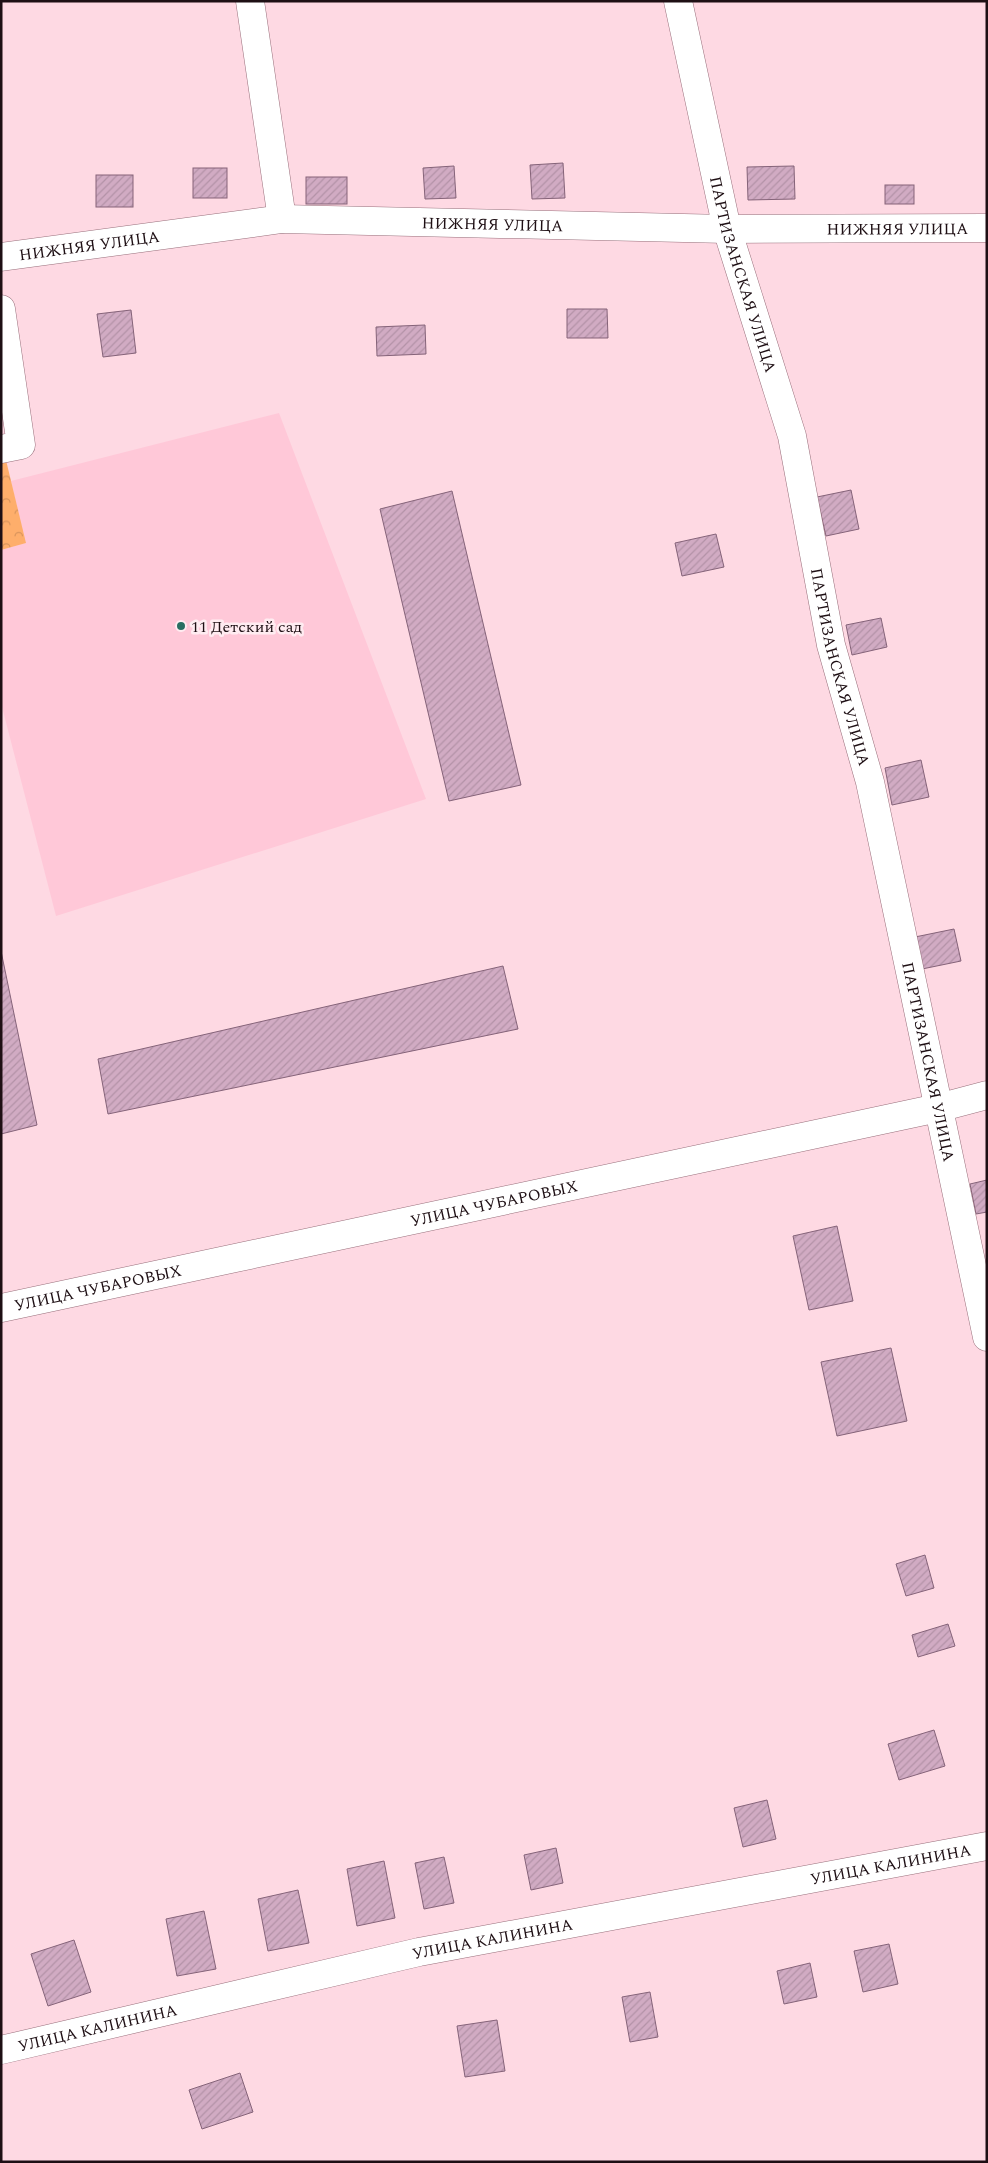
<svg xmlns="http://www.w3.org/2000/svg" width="988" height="2163" font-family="Spectral,serif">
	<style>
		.built { fill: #ffc8d8 }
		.forest { fill: url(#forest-crowns) }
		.building { fill: url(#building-hatch); stroke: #856379 }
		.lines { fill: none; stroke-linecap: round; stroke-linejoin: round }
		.minor-casing { stroke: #986f7b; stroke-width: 29 }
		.minor { stroke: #fff; stroke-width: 28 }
		.poi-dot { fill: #296e62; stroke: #ffecf1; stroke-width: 2 }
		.labels { text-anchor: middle; stroke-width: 5; stroke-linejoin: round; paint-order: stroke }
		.street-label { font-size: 16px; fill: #1e0f14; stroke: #ffecf1 }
		.poi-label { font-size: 16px; fill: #1e0f14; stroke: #ffecf1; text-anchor: start }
	</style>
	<defs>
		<pattern id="forest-crowns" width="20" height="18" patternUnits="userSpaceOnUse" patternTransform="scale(1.25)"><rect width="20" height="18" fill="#feae6b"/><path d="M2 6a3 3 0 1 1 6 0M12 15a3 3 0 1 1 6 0" fill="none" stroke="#d9945c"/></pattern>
		<pattern id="building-hatch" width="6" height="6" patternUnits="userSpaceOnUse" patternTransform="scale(1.25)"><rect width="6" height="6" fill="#d1abc3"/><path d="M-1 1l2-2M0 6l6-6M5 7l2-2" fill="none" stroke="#b392a7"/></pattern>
	</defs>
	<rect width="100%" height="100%" fill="#fed9e3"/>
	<polygon class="built" points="279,413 426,799 56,916 1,703 1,550 25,543 11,481"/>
	<polygon class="forest" points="5,456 26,543 1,550 1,457"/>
	<g class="building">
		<polygon points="563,163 565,198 532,199 530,165"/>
		<polygon points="454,166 456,198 425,199 423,168"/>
		<polygon points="794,166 795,199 748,200 747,167"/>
		<rect x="193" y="168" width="34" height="30"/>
		<rect x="96" y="175" width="37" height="32"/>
		<rect x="306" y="177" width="41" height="27"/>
		<rect x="885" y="185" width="29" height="19"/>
		<polygon points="567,309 607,309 608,338 567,338"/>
		<polygon points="131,310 136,353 103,357 97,314"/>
		<polygon points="425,325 426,354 377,356 376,327"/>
		<polygon points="851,490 859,529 826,536 817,497"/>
		<polygon points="452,491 521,785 449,801 380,509"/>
		<polygon points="716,534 724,567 682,576 675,543"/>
		<polygon points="881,618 887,647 852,655 846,625"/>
		<polygon points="921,760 929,797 892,805 885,768"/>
		<polygon points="954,929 961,961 922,969 915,937"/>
		<polygon points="1,951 37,1125 1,1134"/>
		<polygon points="503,966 518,1029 108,1114 98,1059"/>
		<polygon points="987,1180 987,1212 976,1214 970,1184"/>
		<polygon points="837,1226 853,1301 809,1310 793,1236"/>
		<polygon points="891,1348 907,1421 837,1436 821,1362"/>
		<polygon points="925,1555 934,1588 906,1596 896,1564"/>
		<polygon points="948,1624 955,1646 918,1657 912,1635"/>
		<polygon points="934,1730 945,1766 899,1780 888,1744"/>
		<polygon points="767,1800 776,1839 743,1847 734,1808"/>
		<polygon points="556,1848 563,1883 531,1890 524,1855"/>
		<polygon points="444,1857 454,1903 424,1909 415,1863"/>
		<polygon points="384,1861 395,1918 357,1926 347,1869"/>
		<polygon points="298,1890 309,1943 268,1951 258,1899"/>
		<polygon points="204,1911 216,1969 177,1976 166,1919"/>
		<polygon points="74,1940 91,1992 48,2006 31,1954"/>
		<polygon points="889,1944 898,1984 863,1992 854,1951"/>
		<polygon points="810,1963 817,1997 784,2004 777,1971"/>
		<polygon points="650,1992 658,2037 630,2042 622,1997"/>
		<polygon points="497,2020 505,2071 465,2077 457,2026"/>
		<polygon points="240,2073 253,2112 202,2129 189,2090"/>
	</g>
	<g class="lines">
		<g class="minor-casing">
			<g id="minor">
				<polyline points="250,1 282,219"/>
				<path id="s1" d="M678 1 727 229 792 436 831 645 870 782 987 1337"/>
				<path id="s2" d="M1 257 282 219 727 229 987 228"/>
				<polyline points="1,309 21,445 1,449"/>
				<path id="s3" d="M1 1308 938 1108 987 1095"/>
				<path id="s4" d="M1 2050 419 1952 987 1846"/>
			</g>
		</g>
		<use href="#minor" class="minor"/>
	</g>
	<circle class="poi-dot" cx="181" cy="626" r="5"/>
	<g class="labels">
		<g class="street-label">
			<text dy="6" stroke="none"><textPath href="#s2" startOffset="494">НИЖНЯЯ УЛИЦА</textPath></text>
			<text dy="6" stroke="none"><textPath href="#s2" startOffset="899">НИЖНЯЯ УЛИЦА</textPath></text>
			<text dy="6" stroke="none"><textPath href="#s2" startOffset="89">НИЖНЯЯ УЛИЦА</textPath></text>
			<text dy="6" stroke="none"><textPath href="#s1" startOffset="281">ПАРТИЗАНСКАЯ УЛИЦА</textPath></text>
			<text dy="6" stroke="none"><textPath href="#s1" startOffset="686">ПАРТИЗАНСКАЯ УЛИЦА</textPath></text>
			<text dy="6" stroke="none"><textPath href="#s1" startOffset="1091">ПАРТИЗАНСКАЯ УЛИЦА</textPath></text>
			<text dy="6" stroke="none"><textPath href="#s3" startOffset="504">УЛИЦА ЧУБАРОВЫХ</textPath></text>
			<text dy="6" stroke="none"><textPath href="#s3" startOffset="99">УЛИЦА ЧУБАРОВЫХ</textPath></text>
			<text dy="6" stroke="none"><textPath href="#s4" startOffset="909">УЛИЦА КАЛИНИНА</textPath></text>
			<text dy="6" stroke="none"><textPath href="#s4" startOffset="504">УЛИЦА КАЛИНИНА</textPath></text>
			<text dy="6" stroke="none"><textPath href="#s4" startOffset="99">УЛИЦА КАЛИНИНА</textPath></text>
		</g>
		<g class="poi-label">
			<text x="191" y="632">11 Детский сад</text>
		</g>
	</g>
	<rect width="988" height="2163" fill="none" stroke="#1e0f14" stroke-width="5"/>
</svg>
